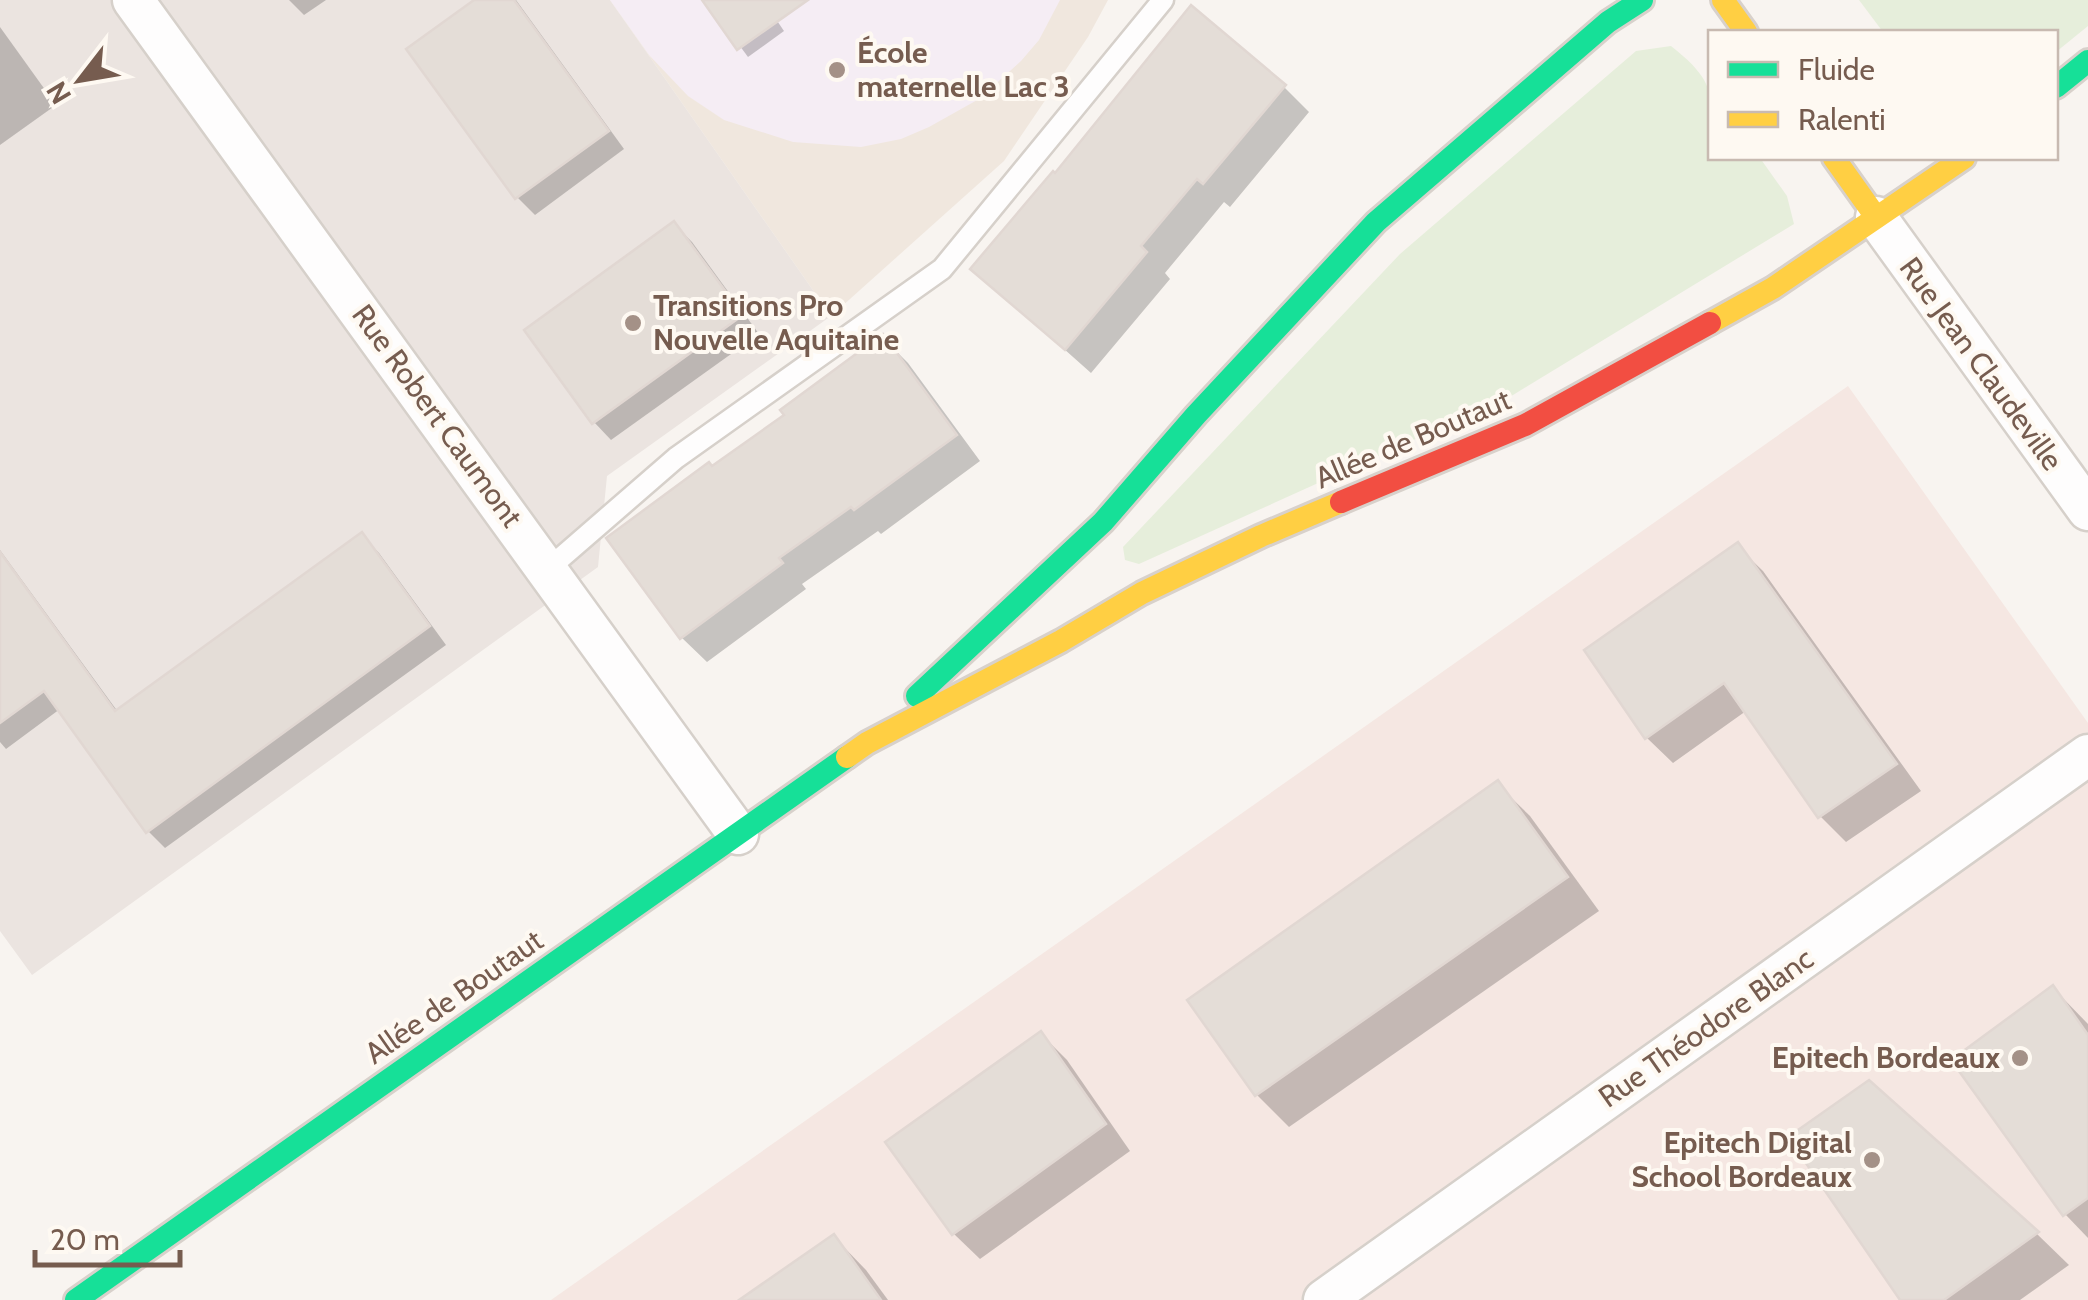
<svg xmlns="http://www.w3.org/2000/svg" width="2088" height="1300" font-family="Cabin,sans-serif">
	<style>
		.residential { fill: #f0e7de }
		.commercial { fill: #f5e7e2 }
		.industrial { fill: #ebe4e0 }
		.education { fill: #f5edf4 }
		.green { fill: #e6eedb }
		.shadow { fill: #0003 }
		.building { fill: #e4ddd7; stroke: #e1d7d2; stroke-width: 2.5 }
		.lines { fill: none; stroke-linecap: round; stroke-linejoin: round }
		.lane-casing { stroke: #d6d0ca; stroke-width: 25 }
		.street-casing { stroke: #d6d0ca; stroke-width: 45 }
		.fast-casing { stroke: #d8d1cb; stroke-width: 28 }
		.slow-casing { stroke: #d8d1cb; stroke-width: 28 }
		.jam-casing { stroke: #d8d1cb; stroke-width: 28 }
		.lane { stroke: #fefdfd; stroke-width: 20 }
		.street { stroke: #fefdfd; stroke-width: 40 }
		.fast { stroke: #16e098; stroke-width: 22 }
		.slow { stroke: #ffcf43; stroke-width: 22 }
		.jam { stroke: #f24e42; stroke-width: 22 }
		.poi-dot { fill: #a49187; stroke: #fef9f2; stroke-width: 4 }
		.labels { text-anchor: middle; stroke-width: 8; stroke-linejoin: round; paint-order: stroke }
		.poi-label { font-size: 30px; font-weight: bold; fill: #765c4f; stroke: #fef9f2; text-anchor: start }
		.street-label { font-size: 30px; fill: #765c4f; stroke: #fef9f2 }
	</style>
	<rect width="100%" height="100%" fill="#f8f4f0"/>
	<polygon class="residential" points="610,0 1108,0 1088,37 1004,161 831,316"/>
	<polygon class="commercial" points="1848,386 2088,723 2088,1300 551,1300"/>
	<polygon class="industrial" points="0,0 610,0 831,316 607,476 598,567 32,975 0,931"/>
	<polygon class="education" points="610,0 1060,0 1039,40 1021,61 979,99 929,127 901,139 861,147 793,142 724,120 688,96 649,55"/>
	<g class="green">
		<polygon points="1859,0 2088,0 2088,26 2056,52 2056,32 1883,32"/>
		<path d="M1671 46C1722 86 1710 98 1710 158H1760L1787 196 1794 224 1513 395 1139 564 1125 560 1123 547 1400 254 1636 51Z"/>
	</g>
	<g class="shadow">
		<polygon points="289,0 326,0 304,15"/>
		<polygon points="478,0 516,0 624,149 535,215 517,197"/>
		<polygon points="706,0 763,0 784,31 748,57"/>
		<polygon points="0,27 56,105 0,145"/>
		<polygon points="1284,87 1309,112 1230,207 1224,202 1165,273 1170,279 1091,373 974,269 1055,177"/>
		<polygon points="674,224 692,242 759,334 611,440 594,422"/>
		<polygon points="883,338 908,363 980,461 881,534 878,531 802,584 806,589 707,662 681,637 712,469 787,415"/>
		<polygon points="362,535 379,553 446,645 165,848 148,831 60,709 6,749 0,742 0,550 118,712"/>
		<polygon points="1737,546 1763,571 1921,791 1846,842 1820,816 1746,711 1673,763 1647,738 1588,651"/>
		<polygon points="1497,784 1530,816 1599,911 1289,1127 1257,1095"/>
		<polygon points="2053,988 2088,1024 2088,1238 2065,1214"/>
		<polygon points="1041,1034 1067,1060 1130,1151 980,1259 954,1234 888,1142"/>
		<polygon points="1869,1083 2037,1234 2069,1265 2020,1300 1903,1300"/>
		<polygon points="834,1237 866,1270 888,1300 743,1300"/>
	</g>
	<g class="building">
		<polygon points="474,0 514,0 609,131 515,199 406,49"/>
		<polygon points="702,0 808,0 737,50"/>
		<polygon points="1191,5 1286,85 1203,184 1197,179 1141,246 1147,252 1065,350 970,269 1053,171 1055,173"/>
		<polygon points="674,221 743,315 592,424 524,330"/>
		<polygon points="883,334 957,435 854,510 851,507 779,558 783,563 680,639 606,538 709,462 712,466 784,415 780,410"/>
		<polygon points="362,532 430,626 146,833 44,691 0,723 0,552 115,711"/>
		<polygon points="1738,542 1897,764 1818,818 1724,683 1645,739 1584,650"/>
		<polygon points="1498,780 1568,877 1255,1096 1187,1000"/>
		<polygon points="2053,985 2088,1035 2088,1198 2063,1216 1951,1060"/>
		<polygon points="1041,1031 1106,1124 952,1235 885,1142"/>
		<polygon points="1869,1080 2039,1232 1944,1300 1900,1300 1788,1137"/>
		<polygon points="834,1234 881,1300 739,1300"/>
	</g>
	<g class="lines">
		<g class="lane-casing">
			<polyline id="lane" points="548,569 676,458 942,269 1163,0"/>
		</g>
		<g class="street-casing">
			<g id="street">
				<polyline points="133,0 738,834"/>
				<polyline points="1876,217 2088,510"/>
				<polyline points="1324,1300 2088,755"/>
			</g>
		</g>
		<g class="fast-casing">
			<g id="fast">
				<polyline points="2056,87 2088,61"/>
				<polyline points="917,696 1103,522 1196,415 1376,222 1608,22 1642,0"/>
				<polyline points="76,1300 847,757"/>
			</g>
		</g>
		<g class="slow-casing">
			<g id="slow">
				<polyline points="1723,0 1746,32"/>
				<polyline points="1834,158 1876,217"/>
				<polyline points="1710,323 1773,288 1964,158"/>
				<polyline points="847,757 867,743 1061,641 1142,593 1261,536 1341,502"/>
			</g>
		</g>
		<g class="jam-casing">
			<polyline id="jam" points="1341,502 1525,425 1710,323"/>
		</g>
		<use href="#lane" class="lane"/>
		<use href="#street" class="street"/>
		<use href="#fast" class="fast"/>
		<use href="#slow" class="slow"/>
		<use href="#jam" class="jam"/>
	</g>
	<g class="poi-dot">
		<circle cx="837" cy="70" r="10"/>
		<circle cx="633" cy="323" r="10"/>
		<circle cx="2020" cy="1058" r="10"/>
		<circle cx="1872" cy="1160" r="10"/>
	</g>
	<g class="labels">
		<g class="poi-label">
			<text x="857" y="63">École<tspan x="857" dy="34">maternelle Lac 3</tspan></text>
			<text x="653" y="316">Transitions Pro<tspan x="653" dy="34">Nouvelle Aquitaine</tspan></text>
			<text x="2000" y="1068" text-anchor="end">Epitech Bordeaux</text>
			<text x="1852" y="1153" text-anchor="end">Epitech Digital<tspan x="1852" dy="34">School Bordeaux</tspan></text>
		</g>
		<g class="street-label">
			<text transform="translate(1981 364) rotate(54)" y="10">Rue Jean Claudeville</text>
			<text transform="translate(437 416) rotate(54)" y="10">Rue Robert Caumont</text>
			<text transform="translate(1413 439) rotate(-23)" y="10">Allée de Boutaut</text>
			<text transform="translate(454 997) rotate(-35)" y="10">Allée de Boutaut</text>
			<text transform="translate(1706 1028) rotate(-35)" y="10">Rue Théodore Blanc</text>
		</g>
	</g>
	<rect x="1708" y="30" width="350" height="130" fill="#fef9f2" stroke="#c8bab1" stroke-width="2.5"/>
	<rect x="1728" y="62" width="50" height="15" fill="#16e098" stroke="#c8bab1" stroke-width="2.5"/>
	<text x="1798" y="80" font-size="30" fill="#765c4f">Fluide</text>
	<rect x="1728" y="112" width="50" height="15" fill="#ffcf43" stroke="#c8bab1" stroke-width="2.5"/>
	<text x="1798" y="130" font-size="30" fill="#765c4f">Ralenti</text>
	<g transform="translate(80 80) rotate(239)" stroke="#fef9f2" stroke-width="8" paint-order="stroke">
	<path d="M0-8L18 38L0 25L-18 38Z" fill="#765c4f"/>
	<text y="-15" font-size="28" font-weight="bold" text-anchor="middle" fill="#765c4f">N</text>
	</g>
	<path d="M35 1250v15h145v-15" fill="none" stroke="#765c4f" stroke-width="5"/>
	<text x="50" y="1250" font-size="30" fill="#765c4f" stroke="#fef9f2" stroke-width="8" paint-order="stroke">20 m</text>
</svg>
